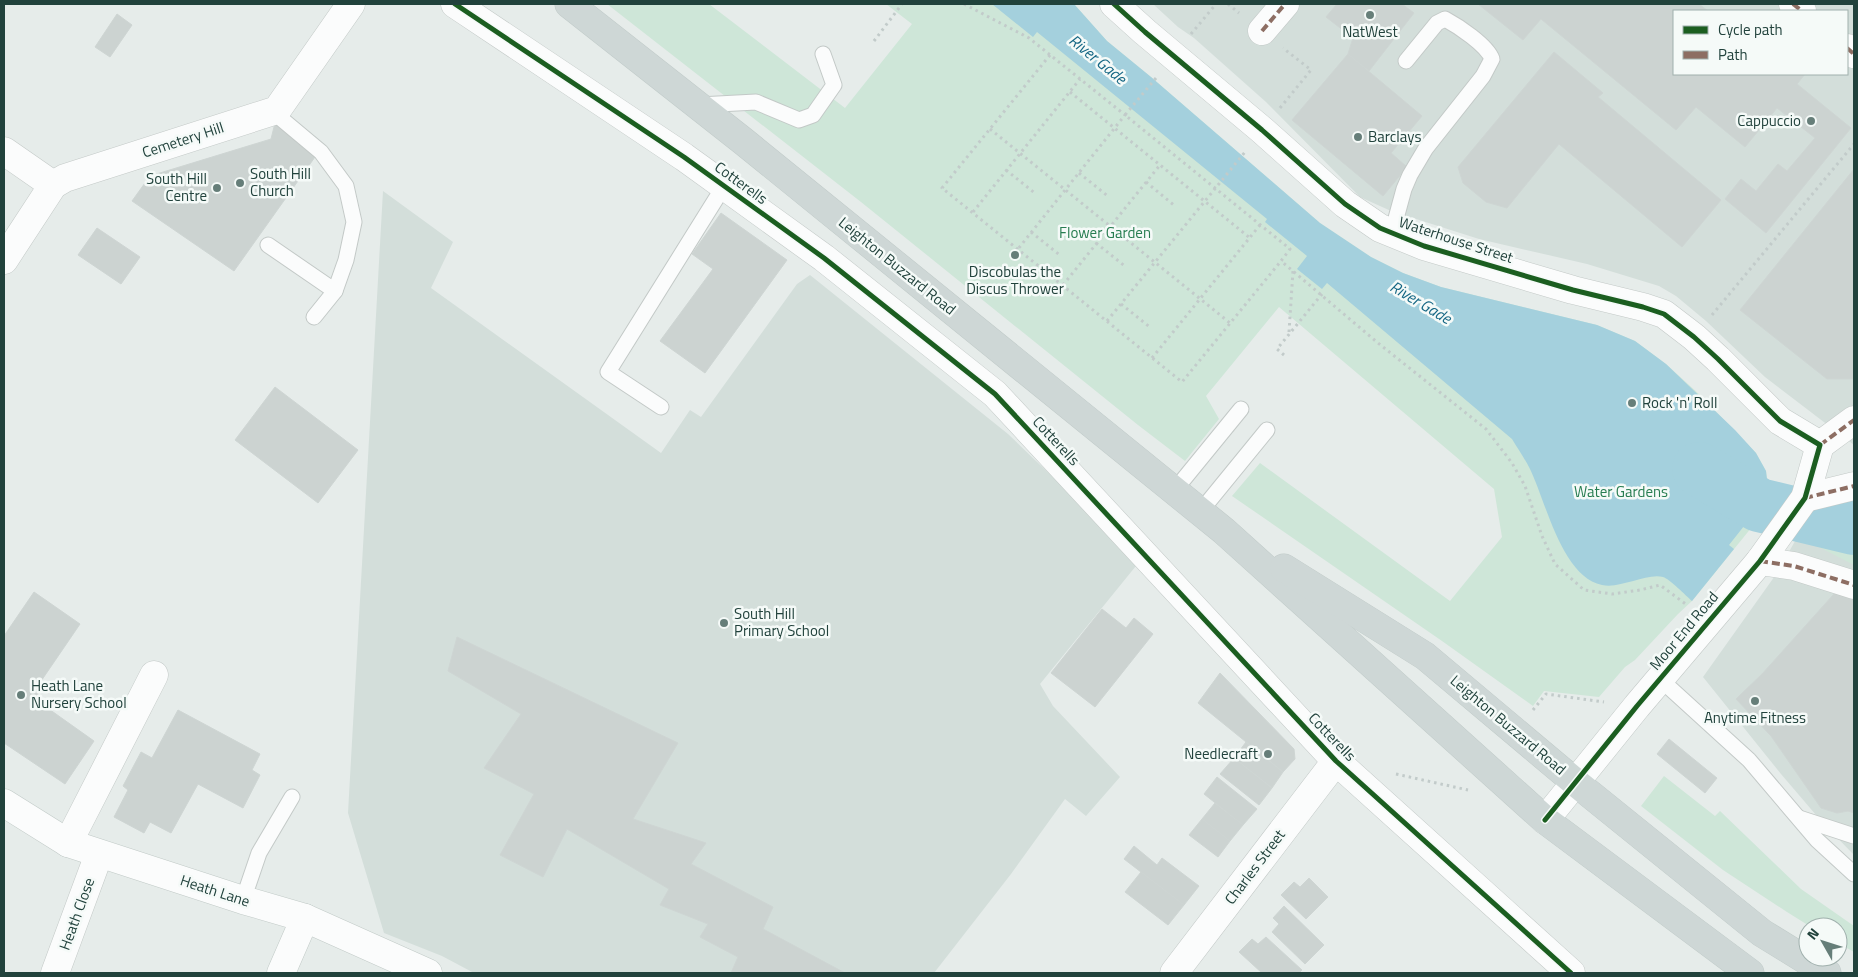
<svg xmlns="http://www.w3.org/2000/svg" width="1858" height="977" font-family="'Titillium Web',sans-serif">
	<style>
		.built { fill: #d3deda; fill-rule: evenodd }
		.green { fill: #cee6d8 }
		.water { fill: #a4d0dd }
		.lines { fill: none; stroke-linecap: round; stroke-linejoin: round }
		.river { stroke: #a4d0dd; stroke-width: 54 }
		.building { fill: #ccd3d1; stroke: #ced5d3 }
		.lane-casing { stroke: #c3c9c7; stroke-width: 17 }
		.street-casing { stroke: #c3c9c7; stroke-width: 29 }
		.secondary-casing { stroke: #c1cac7; stroke-width: 29 }
		.primary-casing { stroke: #c1cbc9; stroke-width: 29 }
		.path { stroke: #c2cbca; stroke-width: 3; stroke-dasharray: 2.5 4; stroke-linecap: butt }
		.lane { stroke: #fbfcfc; stroke-width: 15 }
		.street { stroke: #fbfcfc; stroke-width: 28 }
		.secondary { stroke: #fbfcfc; stroke-width: 28 }
		.primary { stroke: #ced7d6; stroke-width: 28 }
		.quiet { stroke: #8d6e63; stroke-width: 4; stroke-dasharray: 8 4; stroke-linecap: butt }
		.cycleway-casing { stroke: #f5faf8; stroke-width: 8 }
		.cycleway { stroke: #1b5e20; stroke-width: 5 }
		.poi-dot { fill: #667e79; stroke: #f5faf8; stroke-width: 2 }
		.labels { text-anchor: middle; stroke-width: 5; stroke-linejoin: round; paint-order: stroke }
		.poi-label { font-size: 15px; fill: #21423c; stroke: #f5faf8; text-anchor: start }
		.street-label { font-size: 15px; fill: #21423c; stroke: #f5faf8 }
		.park-label { font-size: 15px; fill: #277d51; stroke: #f5faf8 }
		.water-label { font-size: 16px; font-style: italic; fill: #156784; stroke: #f5faf8 }
	</style>
	<rect width="100%" height="100%" fill="#e6ecea"/>
	<g class="built">
		<path d="M1153 4H1854V445L1765 377 1706 321 1676 296 1659 286 1587 264 1479 239 1391 211 1360 197 1266 102 1194 38 1178 27ZM1674 11H1847V74H1674Z"/>
		<polygon points="383,191 453,242 431,288 661,453 690,410 701,417 797,284 810,275 1008,434 1140,561 1040,684 1053,706 1120,777 1086,816 1065,799 1011,874 934,973 474,973 442,956 384,933 348,813"/>
		<polygon points="1854,471 1854,855 1822,822 1781,774 1703,677 1777,573 1812,511"/>
	</g>
	<g class="green">
		<polygon points="607,4 709,4 845,108 912,24 886,4 1074,4 1107,41 1151,77 1320,223 1371,257 1403,273 1441,287 1597,325 1635,341 1666,364 1700,395 1756,453 1766,471 1768,488 1760,517 1692,601 1678,614 1635,660 1625,667 1599,697 1544,691 1533,706 1442,641 1232,496 1260,463 1450,601 1502,537 1494,489 1279,307 1206,396 1219,419 1185,461 1138,425 861,202"/>
		<path d="M1854 503V565L1819 547C1825 529 1841 516 1854 503Z"/>
		<polygon points="1664,776 1715,816 1720,811 1801,889 1854,926 1854,952 1838,943 1838,927 1811,927 1787,912 1723,870 1641,806"/>
	</g>
	<path class="water" d="M992 4H1074L1107 41 1151 77 1320 223 1371 257 1403 273 1441 287 1597 325 1635 341 1666 364 1735 430 1756 453 1766 471 1768 488 1766 499 1760 517 1753 525 1748 521 1729 545 1734 549 1692 601C1686 596 1670 579 1663 577 1646 573 1621 589 1602 585 1562 577 1546 502 1530 469 1525 459 1518 449 1512 439L1327 283 1322 289 1297 269 1307 256 1265 222 1267 219 1037 32 1033 37Z"/>
	<g class="lines">
		<polyline class="river" points="1699,469 1759,505 1854,528"/>
	</g>
	<g class="building">
		<polygon points="1337,4 1402,4 1414,13 1369,71 1348,54 1353,38 1326,17"/>
		<polygon points="1478,4 1699,4 1708,11 1674,11 1674,74 1805,74 1797,84 1851,128 1766,233 1725,199 1741,179 1756,191 1778,164 1787,171 1815,138 1777,108 1745,147 1696,107 1676,130 1541,19 1523,40"/>
		<polygon points="117,14 132,25 110,57 95,47"/>
		<polygon points="1554,52 1603,93 1598,97 1721,200 1682,247 1559,144 1507,208 1486,202 1463,183 1458,167"/>
		<polygon points="1348,54 1422,116 1391,153 1407,167 1383,196 1292,120"/>
		<polygon points="275,123 315,157 234,271 132,201 150,176 271,139"/>
		<polygon points="1854,169 1854,379 1827,379 1740,310"/>
		<polygon points="721,213 787,260 705,373 660,341 713,269 692,254"/>
		<polygon points="97,228 140,257 121,284 78,255"/>
		<polygon points="275,387 358,450 318,503 235,440"/>
		<polygon points="1842,585 1854,596 1854,813 1848,811 1837,813 1821,808 1771,736 1736,699 1762,674"/>
		<polygon points="34,592 80,624 37,687 39,702 94,741 65,784 4,743 4,636"/>
		<polygon points="1102,609 1126,628 1134,618 1153,634 1095,707 1051,673"/>
		<polygon points="457,637 678,743 633,819 706,843 691,864 773,907 763,929 845,973 731,973 738,957 700,937 708,924 660,905 669,889 567,829 543,877 500,855 534,794 484,768 521,714 448,671"/>
		<polygon points="1220,673 1294,749 1295,759 1283,772 1198,703"/>
		<polygon points="178,710 260,754 252,770 260,775 243,808 198,784 171,833 150,822 144,833 114,817 128,790 123,786 141,752 152,758"/>
		<polygon points="1669,739 1717,778 1705,793 1657,754"/>
		<polygon points="1246,742 1283,772 1272,788 1234,758"/>
		<polygon points="1234,758 1272,788 1259,805 1220,774"/>
		<polygon points="1217,777 1257,809 1243,825 1204,794"/>
		<polygon points="1215,803 1243,825 1230,841 1202,819"/>
		<polygon points="1202,819 1230,841 1218,857 1189,835"/>
		<polygon points="1134,846 1157,865 1162,858 1199,886 1184,905 1124,859"/>
		<polygon points="1141,872 1184,905 1168,925 1125,892"/>
		<polygon points="1309,878 1328,897 1306,919 1281,895 1294,882 1300,887"/>
		<polygon points="1284,906 1324,945 1305,964 1272,932 1279,924 1273,918"/>
		<polygon points="1266,937 1302,970 1299,973 1262,973 1239,952 1252,939 1258,944"/>
	</g>
	<g class="lines">
		<g class="lane-casing">
			<g id="lane">
				<polyline points="699,105 756,102 799,120 813,115 834,85 823,54"/>
				<polyline points="272,111 321,152 346,186 354,222 346,260 335,291 314,317"/>
				<path d="M1392 233 1404 189 1410 175 1426 148 1483 76 1492 59C1487 45 1458 26 1445 19L1437 23 1406 61"/>
				<polyline points="268,245 335,291"/>
				<polyline points="661,407 608,372 724,186"/>
				<polyline points="1174,491 1241,409"/>
				<polyline points="1200,512 1267,430"/>
				<polyline points="1660,679 1749,760 1817,840 1854,874"/>
				<polyline points="1799,818 1854,836"/>
				<polyline points="243,900 259,853 292,797"/>
			</g>
		</g>
		<g class="street-casing">
			<g id="street">
				<polyline points="455,4 684,157 824,258 995,394 1336,761 1571,973"/>
				<polyline points="1114,4 1145,32 1262,130 1345,204 1380,228 1424,246 1573,290 1643,307 1664,314 1694,337 1718,359 1780,421 1820,445"/>
				<polyline points="1793,4 1802,11"/>
				<polyline points="1262,31 1285,4"/>
				<polyline points="1847,48 1854,54"/>
				<polyline points="4,151 53,185"/>
				<polyline points="4,260 53,185 65,178 277,110 351,4"/>
				<polyline points="1820,445 1854,420"/>
				<polyline points="1805,498 1854,486"/>
				<polyline points="1760,561 1794,566 1854,585"/>
				<polyline points="1545,820 1637,706 1760,561 1805,498 1820,445"/>
				<polyline points="68,843 154,675"/>
				<polyline points="55,973 99,854"/>
				<polyline points="1174,973 1336,761"/>
			</g>
		</g>
		<g class="secondary-casing">
			<g id="secondary">
				<polyline points="4,803 68,843 243,900 305,918 428,973"/>
				<polyline points="281,973 305,918"/>
			</g>
		</g>
		<g class="primary-casing">
			<g id="primary">
				<polyline points="569,4 743,141 1224,531 1545,820 1750,973"/>
				<polyline points="1284,568 1425,656 1575,782 1762,933 1827,973"/>
			</g>
		</g>
		<g class="path">
			<polyline points="964,4 1029,38 1125,115 1018,249"/>
			<polyline points="1228,4 1239,13"/>
			<polyline points="1191,34 1216,4"/>
			<polyline points="874,41 902,4"/>
			<polyline points="1050,55 942,188 1182,382 1281,261"/>
			<polyline points="1156,78 1125,115 1290,249 1281,261 1378,343 1486,429 1512,463 1525,486 1542,536 1555,564 1584,590 1612,594 1640,590 1660,585 1687,605"/>
			<polyline points="1070,92 1250,238"/>
			<polyline points="1280,108 1311,70 1283,48"/>
			<polyline points="990,129 1230,323"/>
			<polyline points="1006,170 1036,194"/>
			<polyline points="1079,173 1109,197"/>
			<polyline points="1146,182 1175,206"/>
			<polyline points="973,212 1080,79"/>
			<polyline points="1031,232 1061,256"/>
			<polyline points="1096,243 1126,267"/>
			<polyline points="1063,285 1160,165"/>
			<polyline points="1121,304 1151,328"/>
			<polyline points="1712,315 1854,144"/>
			<polyline points="1107,321 1245,152"/>
			<polyline points="1289,332 1293,271"/>
			<polyline points="1284,355 1277,349 1322,294"/>
			<polyline points="1152,358 1260,225"/>
			<polyline points="1533,710 1546,694 1604,702"/>
			<polyline points="1396,774 1468,790"/>
		</g>
		<use href="#lane" class="lane"/>
		<use href="#street" class="street"/>
		<use href="#secondary" class="secondary"/>
		<use href="#primary" class="primary"/>
		<g class="quiet">
			<polyline points="1793,4 1802,11"/>
			<polyline points="1262,31 1285,4"/>
			<polyline points="1847,48 1854,54"/>
			<polyline points="1820,445 1854,420"/>
			<polyline points="1805,498 1854,486"/>
			<polyline points="1760,561 1794,566 1854,585"/>
		</g>
		<g class="cycleway-casing">
			<g id="cycleway">
				<polyline points="455,4 684,157 824,258 995,394 1336,761 1571,973"/>
				<polyline points="1114,4 1145,32 1262,130 1345,204 1380,228 1424,246 1573,290 1643,307 1664,314 1694,337 1718,359 1780,421 1820,445 1805,498 1760,561 1637,706 1545,820"/>
			</g>
		</g>
		<use href="#cycleway" class="cycleway"/>
	</g>
	<g class="poi-dot">
		<circle cx="1370" cy="15" r="5"/>
		<circle cx="1811" cy="121" r="5"/>
		<circle cx="1358" cy="137" r="5"/>
		<circle cx="240" cy="183" r="5"/>
		<circle cx="217" cy="188" r="5"/>
		<circle cx="1015" cy="255" r="5"/>
		<circle cx="1632" cy="403" r="5"/>
		<circle cx="724" cy="623" r="5"/>
		<circle cx="21" cy="695" r="5"/>
		<circle cx="1755" cy="701" r="5"/>
		<circle cx="1268" cy="754" r="5"/>
	</g>
	<g class="labels">
		<g class="poi-label">
			<text x="1370" y="37" text-anchor="middle">NatWest</text>
			<text x="1801" y="126" text-anchor="end">Cappuccio</text>
			<text x="1368" y="142">Barclays</text>
			<text x="250" y="179">South Hill<tspan x="250" dy="17">Church</tspan></text>
			<text x="207" y="184" text-anchor="end">South Hill<tspan x="207" dy="17">Centre</tspan></text>
			<text x="1015" y="277" text-anchor="middle">Discobulas the<tspan x="1015" dy="17">Discus Thrower</tspan></text>
			<text x="1642" y="408">Rock 'n' Roll</text>
			<text x="734" y="619">South Hill<tspan x="734" dy="17">Primary School</tspan></text>
			<text x="31" y="691">Heath Lane<tspan x="31" dy="17">Nursery School</tspan></text>
			<text x="1755" y="723" text-anchor="middle">Anytime Fitness</text>
			<text x="1258" y="759" text-anchor="end">Needlecraft</text>
		</g>
		<g class="street-label">
			<text transform="translate(183 140) rotate(-18)" y="5">Cemetery Hill</text>
			<text transform="translate(741 183) rotate(36)" y="5">Cotterells</text>
			<text transform="translate(1456 240) rotate(18)" y="5">Waterhouse Street</text>
			<text transform="translate(897 266) rotate(39)" y="5">Leighton Buzzard Road</text>
			<text transform="translate(1056 441) rotate(47)" y="5">Cotterells</text>
			<text transform="translate(1684 631) rotate(-50)" y="5">Moor End Road</text>
			<text transform="translate(1508 725) rotate(40)" y="5">Leighton Buzzard Road</text>
			<text transform="translate(1332 737) rotate(46)" y="5">Cotterells</text>
			<text transform="translate(1255 867) rotate(-53)" y="5">Charles Street</text>
			<text transform="translate(215 891) rotate(18)" y="5">Heath Lane</text>
			<text transform="translate(77 914) rotate(-70)" y="5">Heath Close</text>
		</g>
		<g class="park-label">
			<text x="1105" y="238">Flower Garden</text>
			<text x="1621" y="497">Water Gardens</text>
		</g>
		<g class="water-label">
			<text transform="translate(1098 59) rotate(39)" y="6">River Gade</text>
			<text transform="translate(1421 302) rotate(31)" y="6">River Gade</text>
		</g>
	</g>
	<rect width="1858" height="977" fill="none" stroke="#21423c" stroke-width="10"/>
	<rect x="1673" y="10" width="175" height="65" fill="#f5faf8" stroke="#a0b0ad"/>
	<rect x="1683" y="26" width="25" height="8" fill="#1b5e20" stroke="#a0b0ad"/>
	<text x="1718" y="35" font-size="15" fill="#21423c">Cycle path</text>
	<rect x="1683" y="51" width="25" height="8" fill="#8d6e63" stroke="#a0b0ad"/>
	<text x="1718" y="60" font-size="15" fill="#21423c">Path</text>
	<g transform="translate(1823 942) rotate(309)"><circle r="24" fill="#f5faf8" stroke="#a0b0ad"/>
	<path d="M0-4L9 19L0 12L-9 19Z" fill="#667e79"/>
	<text y="-8" font-size="14" font-weight="bold" text-anchor="middle" fill="#21423c">N</text>
	</g>
</svg>
